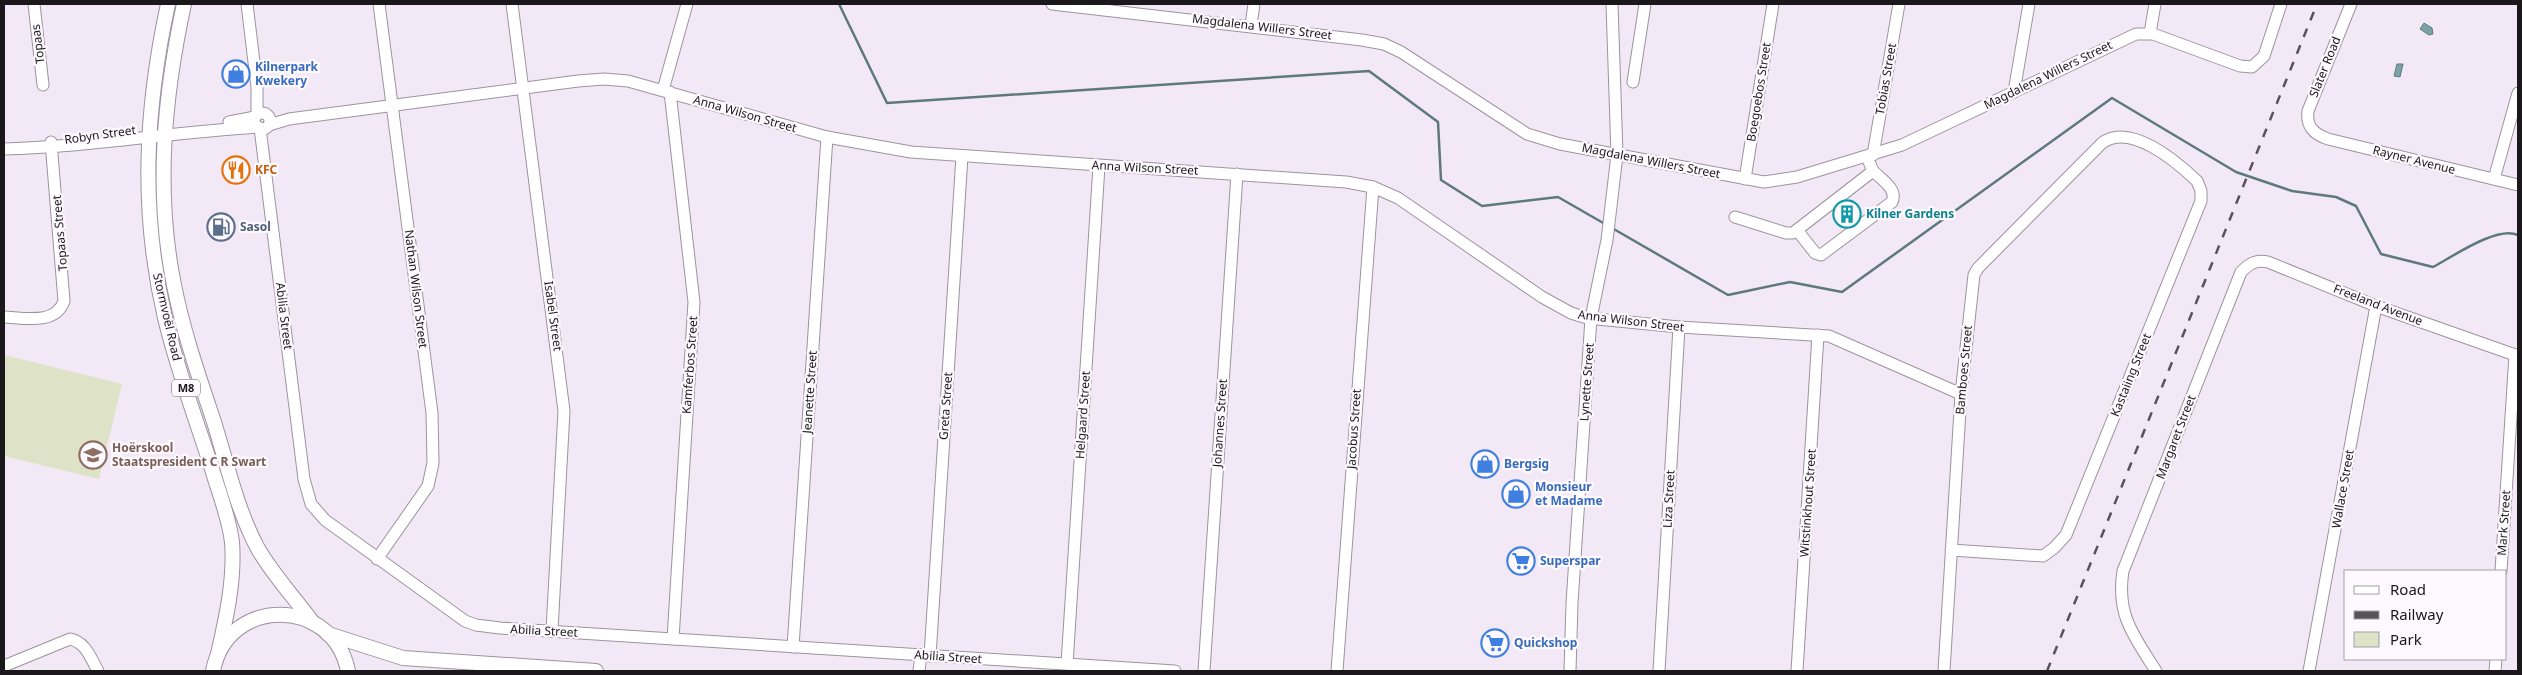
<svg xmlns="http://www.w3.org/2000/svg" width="2522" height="675" font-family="'Noto Sans',sans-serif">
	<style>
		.green { fill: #dee3c7 }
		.water { fill: #7ba2a7; stroke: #5e797d }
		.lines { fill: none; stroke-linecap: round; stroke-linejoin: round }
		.stream { stroke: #5e797d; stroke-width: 2.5 }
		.minor-casing { stroke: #9d939f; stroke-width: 13 }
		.major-casing { stroke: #9d939f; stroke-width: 16 }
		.minor { stroke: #fff; stroke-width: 11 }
		.major { stroke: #fff; stroke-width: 14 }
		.rail { stroke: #585359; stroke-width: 2.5; stroke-dasharray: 9 9; stroke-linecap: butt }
		.labels { text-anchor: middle; stroke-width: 4.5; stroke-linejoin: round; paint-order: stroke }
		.shield { fill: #fdf9fe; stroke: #5f5c60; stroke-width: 1 }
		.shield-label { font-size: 11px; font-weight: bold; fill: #1b181c }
		.street-label { font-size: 12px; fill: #1b181c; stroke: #fdf9fe }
		.shop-label { font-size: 12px; font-weight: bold; fill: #366cbe; stroke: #fdf9fe; text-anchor: start }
		.food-label { font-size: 12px; font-weight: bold; fill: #c56008; stroke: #fdf9fe; text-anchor: start }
		.culture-label { font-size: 12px; font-weight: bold; fill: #0d838f; stroke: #fdf9fe; text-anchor: start }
		.service-label { font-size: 12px; font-weight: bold; fill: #4e5e75; stroke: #fdf9fe; text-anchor: start }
		.education-label { font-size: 12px; font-weight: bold; fill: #785e54; stroke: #fdf9fe; text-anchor: start }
	</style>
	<rect width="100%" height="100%" fill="#f3e9f6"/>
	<polygon class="green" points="4,355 122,384 99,479 4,456"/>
	<g class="water">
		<polygon points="2424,23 2432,28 2433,34 2429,35 2420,29"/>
		<polygon points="2397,64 2403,64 2400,77 2394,76"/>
	</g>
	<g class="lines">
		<g class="stream">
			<polyline points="839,4 887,103 1369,71 1438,122 1441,180 1482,206 1558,197 1605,224"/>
			<path d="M1612 228 1728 295 1790 282 1842 292 2112 98 2236 172 2292 191 2336 197 2356 206 2381 254 2433 267C2454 256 2496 226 2518 235"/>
		</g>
		<g class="minor-casing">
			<g id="minor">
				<polyline points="34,4 43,85"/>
				<polyline points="247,4 257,87 257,114"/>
				<polyline points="512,4 564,411 552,630"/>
				<polyline points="1052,4 1362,40 1384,44 1401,52 1527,134 1560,144 1764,182 1797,177 1902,145 2136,34 2153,34 2240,66 2252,67 2264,56 2281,4"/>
				<path d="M2351 4 2308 111C2306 127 2314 134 2328 139L2518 185"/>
				<polyline points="1251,25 1254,4"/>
				<polyline points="2150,33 2155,4"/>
				<polyline points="1633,82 1645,4"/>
				<polyline points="663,90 687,4"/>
				<polyline points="670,92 694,302 673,639"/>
				<polyline points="2014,92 2029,4"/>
				<circle cx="262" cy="121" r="8"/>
				<polyline points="229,122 255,117"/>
				<polyline points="269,125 289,119 578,81 604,79 628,81 827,137 911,152 1346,182 1373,187 1398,198 1542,297 1571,313 1587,318 1679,327 1829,336 1961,394"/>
				<polyline points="260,128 304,479 311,504 325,520 465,621 476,625 500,628 1175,671"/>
				<path d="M4 149C89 147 173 132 258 127"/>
				<polyline points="1873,155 1899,4"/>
				<polyline points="1745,179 1773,4"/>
				<polyline points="2494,179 2518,93"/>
				<polyline points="1735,217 1786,233 1793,233 1873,171 1867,157"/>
				<path d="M1797 230 1815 253 1821 255 1892 202C1898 189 1881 179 1873 171"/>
				<path d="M4 317C25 318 56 325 64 301L51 142"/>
				<polyline points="377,559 428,486 433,463 432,413 379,4"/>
				<polyline points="2501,571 2515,355"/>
				<polyline points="793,647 827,137"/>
				<polyline points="930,656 962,156"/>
				<polyline points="1067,664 1099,166"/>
				<path d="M4 666 70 639C86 642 91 659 98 671"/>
				<polyline points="919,671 921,655"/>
				<polyline points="1204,671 1237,174"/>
				<polyline points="1337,671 1373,187"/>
				<polyline points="1570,671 1572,603 1591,318 1607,240 1617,155 1612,4"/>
				<polyline points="1659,671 1679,327"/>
				<polyline points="1797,671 1818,335"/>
				<path d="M1944 671 1961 394 1974 275 1978 268 2102 143C2130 122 2176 161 2197 181L2201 191V201L2066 535 2054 548 2043 556 1951 550"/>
				<path d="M2156 671C2134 636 2116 615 2123 571L2241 272C2249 264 2256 259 2268 262L2376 306 2518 356"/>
				<polyline points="2309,671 2376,306"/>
				<polyline points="2495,671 2496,659"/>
			</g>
		</g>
		<g class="major-casing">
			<g id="major">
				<path d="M168 4C145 110 140 211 165 318 177 369 196 419 212 469 219 493 229 517 232 542 235 579 226 619 218 654"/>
				<path d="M184 4C164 97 155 191 174 285 183 331 199 377 214 422 227 464 237 509 257 547 272 574 295 598 313 623"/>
				<polyline points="328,634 403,658 596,671"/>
				<path d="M213 671C227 596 333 596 348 671"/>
			</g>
		</g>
		<use href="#minor" class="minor"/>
		<use href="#major" class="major"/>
		<polyline class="rail" points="2047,671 2317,4"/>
	</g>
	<defs>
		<g id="shop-ring" transform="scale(1.4375)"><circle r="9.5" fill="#fdf9fe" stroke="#3f7fe0" stroke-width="1.5"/><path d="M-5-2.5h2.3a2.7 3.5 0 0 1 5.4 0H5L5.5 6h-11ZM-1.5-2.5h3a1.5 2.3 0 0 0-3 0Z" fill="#3f7fe0"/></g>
		<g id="restaurant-ring" transform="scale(1.4375)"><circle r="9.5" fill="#fdf9fe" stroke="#e8710a" stroke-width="1.5"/><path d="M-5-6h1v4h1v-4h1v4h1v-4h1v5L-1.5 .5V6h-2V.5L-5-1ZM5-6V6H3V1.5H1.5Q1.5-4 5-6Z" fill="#e8710a"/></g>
		<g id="building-ring" transform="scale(1.4375)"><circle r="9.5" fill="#fdf9fe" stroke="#0f9aa8" stroke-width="1.5"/><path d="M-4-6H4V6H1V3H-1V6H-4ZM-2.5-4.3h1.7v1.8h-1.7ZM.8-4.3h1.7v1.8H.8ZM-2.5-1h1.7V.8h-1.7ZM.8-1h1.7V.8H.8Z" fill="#0f9aa8"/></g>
		<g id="fuel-ring" transform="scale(1.4375)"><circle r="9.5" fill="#fdf9fe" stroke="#5c6f8a" stroke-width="1.5"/><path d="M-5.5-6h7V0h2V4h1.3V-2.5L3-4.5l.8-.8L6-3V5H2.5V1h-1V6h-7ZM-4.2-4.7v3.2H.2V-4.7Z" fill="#5c6f8a"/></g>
		<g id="school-ring" transform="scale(1.4375)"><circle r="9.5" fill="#fdf9fe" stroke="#8d6e63" stroke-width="1.5"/><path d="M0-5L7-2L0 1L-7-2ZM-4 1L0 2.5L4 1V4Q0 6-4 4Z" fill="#8d6e63"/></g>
		<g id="supermarket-ring" transform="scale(1.4375)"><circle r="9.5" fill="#fdf9fe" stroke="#3f7fe0" stroke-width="1.5"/><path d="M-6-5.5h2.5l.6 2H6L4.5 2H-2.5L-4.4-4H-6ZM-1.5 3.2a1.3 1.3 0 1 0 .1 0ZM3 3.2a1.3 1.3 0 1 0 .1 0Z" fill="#3f7fe0"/></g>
	</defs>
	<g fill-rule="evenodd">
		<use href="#shop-ring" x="236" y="74"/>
		<use href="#restaurant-ring" x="236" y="170"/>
		<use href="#building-ring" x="1847" y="214"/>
		<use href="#fuel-ring" x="221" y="227"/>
		<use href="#school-ring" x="93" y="455"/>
		<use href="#shop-ring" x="1485" y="464"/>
		<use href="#shop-ring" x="1516" y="494"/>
		<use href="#supermarket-ring" x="1521" y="561"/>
		<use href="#supermarket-ring" x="1495" y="643"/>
	</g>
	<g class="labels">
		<rect class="shield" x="172" y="379.5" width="28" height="17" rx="4"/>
		<g class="shield-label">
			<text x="186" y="392">M8</text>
		</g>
		<g class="street-label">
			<text transform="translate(1262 27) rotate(7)" y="4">Magdalena Willers Street</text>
			<text transform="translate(38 44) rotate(-97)" y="4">Topaas</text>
			<text transform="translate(2325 67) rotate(-68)" y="4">Slater Road</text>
			<text transform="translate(2048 75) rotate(-26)" y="4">Magdalena Willers Street</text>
			<text transform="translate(1886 79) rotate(-80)" y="4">Tobias Street</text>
			<text transform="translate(1759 92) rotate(-81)" y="4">Boegoebos Street</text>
			<text transform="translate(745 114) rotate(16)" y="4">Anna Wilson Street</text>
			<text transform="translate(100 135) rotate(-8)" y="4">Robyn Street</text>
			<text transform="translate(2414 160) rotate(14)" y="4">Rayner Avenue</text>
			<text transform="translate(1651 161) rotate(11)" y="4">Magdalena Willers Street</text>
			<text transform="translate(1145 168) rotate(3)" y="4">Anna Wilson Street</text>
			<text transform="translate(60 233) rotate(-95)" y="4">Topaas Street</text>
			<text transform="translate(416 289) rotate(83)" y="4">Nathan Wilson Street</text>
			<text transform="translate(2378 305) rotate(21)" y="4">Freeland Avenue</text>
			<text transform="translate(284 316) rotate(83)" y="4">Abilia Street</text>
			<text transform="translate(553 316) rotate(82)" y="4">Isabel Street</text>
			<text transform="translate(167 317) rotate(77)" y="4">Stormvoël Road</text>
			<text transform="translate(1631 321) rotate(7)" y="4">Anna Wilson Street</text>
			<text transform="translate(690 365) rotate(-86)" y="4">Kamferbos Street</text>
			<text transform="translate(1964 370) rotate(-85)" y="4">Bamboes Street</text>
			<text transform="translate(2131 375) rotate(-68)" y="4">Kastaiing Street</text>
			<text transform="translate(1587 382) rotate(-86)" y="4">Lynette Street</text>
			<text transform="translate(810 392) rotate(-86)" y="4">Jeanette Street</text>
			<text transform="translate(946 406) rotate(-86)" y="4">Greta Street</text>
			<text transform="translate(1083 415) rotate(-86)" y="4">Helgaard Street</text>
			<text transform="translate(1220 423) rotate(-86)" y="4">Johannes Street</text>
			<text transform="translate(1354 429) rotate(-86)" y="4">Jacobus Street</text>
			<text transform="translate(2176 437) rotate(-69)" y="4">Margaret Street</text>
			<text transform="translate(2343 489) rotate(-80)" y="4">Wallace Street</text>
			<text transform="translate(1669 499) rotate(-87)" y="4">Liza Street</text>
			<text transform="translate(1808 503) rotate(-86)" y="4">Witstinkhout Street</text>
			<text transform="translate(2504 523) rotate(-86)" y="4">Mark Street</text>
			<text transform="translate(544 631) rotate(3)" y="4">Abilia Street</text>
			<text transform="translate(948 657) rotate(4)" y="4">Abilia Street</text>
		</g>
		<g class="shop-label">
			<text x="255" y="71">Kilnerpark<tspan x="255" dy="14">Kwekery</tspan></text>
			<text x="1504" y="468">Bergsig</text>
			<text x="1535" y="491">Monsieur<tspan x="1535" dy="14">et Madame</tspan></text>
			<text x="1540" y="565">Superspar</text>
			<text x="1514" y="647">Quickshop</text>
		</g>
		<g class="food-label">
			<text x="255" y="174">KFC</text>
		</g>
		<g class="culture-label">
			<text x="1866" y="218">Kilner Gardens</text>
		</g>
		<g class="service-label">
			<text x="240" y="231">Sasol</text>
		</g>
		<g class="education-label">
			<text x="112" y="452">Hoërskool<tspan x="112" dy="14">Staatspresident C R Swart</tspan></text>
		</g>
	</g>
	<rect width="2522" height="675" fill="none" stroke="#1b181c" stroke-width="10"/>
	<rect x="2344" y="570" width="162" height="90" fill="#fdf9fe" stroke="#a39fa4"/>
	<rect x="2354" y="586" width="25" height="8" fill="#ffffff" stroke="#a39fa4"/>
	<text x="2390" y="595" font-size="15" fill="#1b181c">Road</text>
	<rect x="2354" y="611" width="25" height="8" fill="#585359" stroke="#a39fa4"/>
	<text x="2390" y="620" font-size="15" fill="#1b181c">Railway</text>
	<rect x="2354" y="632" width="25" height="15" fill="#dee3c7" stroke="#a39fa4"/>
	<text x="2390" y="645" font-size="15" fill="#1b181c">Park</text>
</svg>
